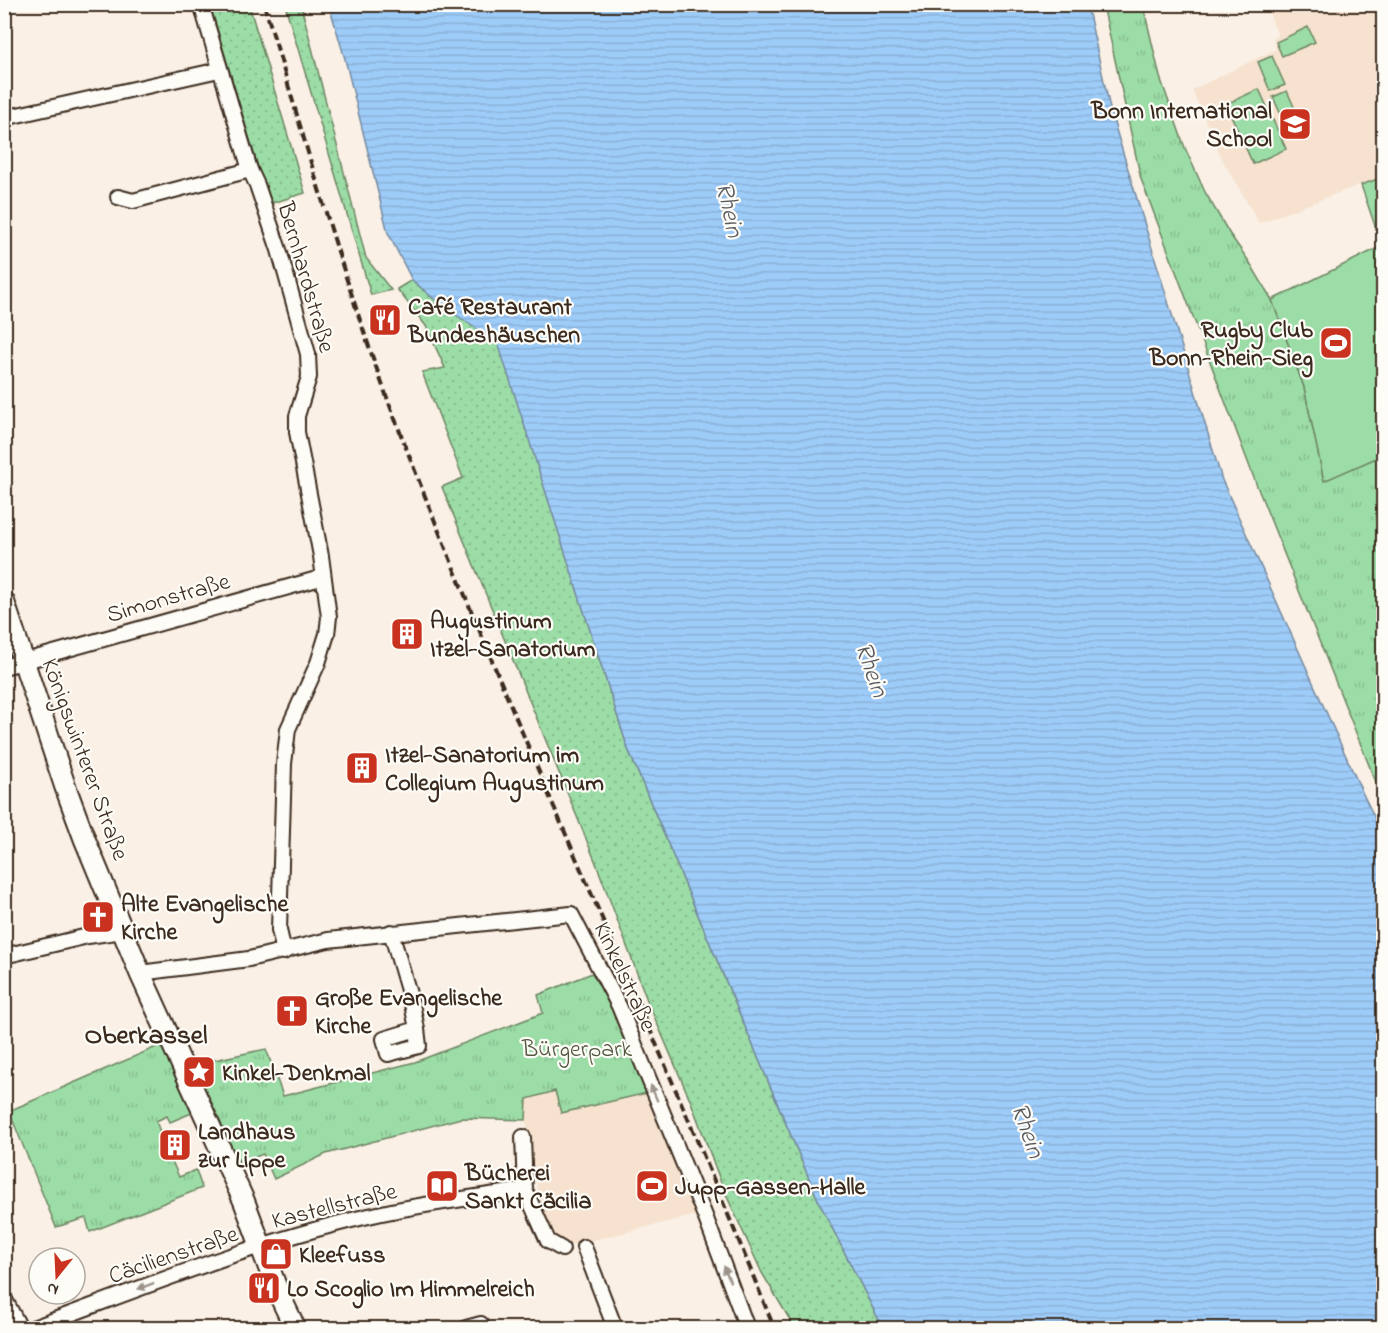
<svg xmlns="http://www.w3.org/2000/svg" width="1388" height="1333" font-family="'Indie Flower',sans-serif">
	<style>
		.built { fill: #f6e2cf }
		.grass { fill: url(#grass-dots); stroke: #6c8462; stroke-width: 1.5 }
		.park { fill: url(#park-tufts); stroke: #6c8462; stroke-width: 1.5 }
		.garden { fill: #9cdda7; stroke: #6c8462; stroke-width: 1.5 }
		.water { fill: url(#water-rules); stroke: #768ba1; stroke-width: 1.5 }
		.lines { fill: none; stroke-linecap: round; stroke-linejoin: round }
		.street-casing { stroke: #3b2a1e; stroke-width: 18 }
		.secondary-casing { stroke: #3b2a1e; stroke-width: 24 }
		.street { stroke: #fdfcf7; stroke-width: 14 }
		.secondary { stroke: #fdfcf7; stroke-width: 20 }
		.rail { stroke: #3b2a1e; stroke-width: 4; stroke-dasharray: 9 4.5; stroke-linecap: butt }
		.oneway { fill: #9c938a }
		.labels { text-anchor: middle; stroke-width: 4.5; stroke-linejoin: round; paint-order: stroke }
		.poi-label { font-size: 24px; font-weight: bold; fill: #3b2a1e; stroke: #fdfcf7; text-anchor: start }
		.street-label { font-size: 24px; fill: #3b2a1e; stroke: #fdfcf7 }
		.park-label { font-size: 24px; fill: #535740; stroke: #fdfcf7 }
		.water-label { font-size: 26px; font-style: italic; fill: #595b60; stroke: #fdfcf7 }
		.quarter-label { font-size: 27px; font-weight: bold; fill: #3b2a1e; stroke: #fdfcf7 }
	</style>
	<defs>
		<pattern id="grass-dots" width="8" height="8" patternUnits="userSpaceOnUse" patternTransform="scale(1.5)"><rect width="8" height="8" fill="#9cdda7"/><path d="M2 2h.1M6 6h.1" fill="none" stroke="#87be8f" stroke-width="1.8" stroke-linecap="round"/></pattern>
		<pattern id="park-tufts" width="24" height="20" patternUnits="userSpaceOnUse" patternTransform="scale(1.5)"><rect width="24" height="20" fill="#9cdda7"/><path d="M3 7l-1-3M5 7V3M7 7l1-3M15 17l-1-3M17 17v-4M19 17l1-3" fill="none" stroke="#87be8f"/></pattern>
		<pattern id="water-rules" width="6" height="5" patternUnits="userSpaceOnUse" patternTransform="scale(1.5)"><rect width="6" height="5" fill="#9eccf9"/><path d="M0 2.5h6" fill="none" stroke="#89afd5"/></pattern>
	</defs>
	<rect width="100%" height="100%" fill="#faf0e5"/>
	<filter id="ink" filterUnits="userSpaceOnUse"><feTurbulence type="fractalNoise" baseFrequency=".0167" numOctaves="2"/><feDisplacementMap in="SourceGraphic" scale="12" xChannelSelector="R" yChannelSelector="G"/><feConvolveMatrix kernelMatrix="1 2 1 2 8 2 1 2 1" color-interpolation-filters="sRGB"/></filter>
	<g filter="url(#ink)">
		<g class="built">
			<polygon points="1266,5 1383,5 1383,176 1259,223 1221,157 1192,90 1276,49 1273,39 1278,36"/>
			<polygon points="555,1091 561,1113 647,1093 696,1215 577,1244 563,1245 551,1239 538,1191 526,1120 527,1099"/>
		</g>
		<g class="grass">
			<polygon points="210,5 249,5 305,193 269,204"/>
			<polygon points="285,5 300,5 303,13 366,258 391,290 371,295"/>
			<polygon points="412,280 441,305 498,342 628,749 819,1202 883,1328 805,1328 793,1325 762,1273 723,1188 691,1102 647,1000 596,863 442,487 463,478 422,372 445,368 426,326 397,289"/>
		</g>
		<g class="park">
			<polygon points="1103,5 1143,5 1160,77 1185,148 1205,192 1229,233 1250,263 1272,300 1304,387 1324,480 1383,455 1383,800 1257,486 1141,179"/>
			<polygon points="597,971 647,1093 561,1113 555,1091 527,1099 526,1120 461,1118 326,1154 274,1179 263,1154 236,1164 191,1065 266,1049 283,1096 415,1062 543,1013 538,995"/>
			<polygon points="161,1045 194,1112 170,1122 167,1116 156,1121 163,1140 160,1143 165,1145 179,1177 196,1170 202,1188 90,1232 86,1218 56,1227 9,1111"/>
		</g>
		<g class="garden">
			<polygon points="1308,27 1315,42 1282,56 1276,42"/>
			<polygon points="1272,56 1285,85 1270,91 1258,62"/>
			<polygon points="1259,89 1286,149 1253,164 1226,104"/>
			<polygon points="1287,91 1300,120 1286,126 1273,97"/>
			<polygon points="1383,177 1383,455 1324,481 1304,387 1272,300 1382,246 1361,185"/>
		</g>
		<polygon class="water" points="329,5 1087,5 1111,113 1222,480 1363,794 1383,835 1383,1328 883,1328 819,1202 628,749 498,343 441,305 412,280 388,233 345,59"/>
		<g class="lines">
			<g class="street-casing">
				<g id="street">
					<polyline points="201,4 250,170 257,185 279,250 308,354 309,377 297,416 297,432 321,556 329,617 327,634 318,663 288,729 284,764 279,930 284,952"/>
					<polyline points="4,118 219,70"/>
					<polyline points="118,197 133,201 250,170"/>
					<polyline points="4,667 317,579 323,574"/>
					<polyline points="391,932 412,1004 417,1029 384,1039 388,1054 419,1046 417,1029"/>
					<polyline points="4,956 88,936 123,931"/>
					<polyline points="140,973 249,959 328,940 571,914 619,1006 705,1216 747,1328"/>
					<polyline points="523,1137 525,1190 548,1241 562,1249"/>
					<polyline points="584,1247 615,1328"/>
					<polyline points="4,1298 20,1328"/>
					<path d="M33 1328C147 1286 262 1239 382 1213 429 1203 477 1197 525 1190"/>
					<polyline points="466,1328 481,1324"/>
				</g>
			</g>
			<g class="secondary-casing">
				<polyline id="secondary" points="4,602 65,786 85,840 140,973 244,1201 278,1292 295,1328"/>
			</g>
			<use href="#street" class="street"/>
			<use href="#secondary" class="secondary"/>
			<path class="rail" d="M264 4C306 143 344 284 395 419 512 726 653 1023 774 1328"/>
		</g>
		<defs><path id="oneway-solid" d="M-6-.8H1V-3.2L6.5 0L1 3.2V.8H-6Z" transform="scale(1.5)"/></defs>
		<g class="oneway">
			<use href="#oneway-solid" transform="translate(654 1093) rotate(-113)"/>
			<use href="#oneway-solid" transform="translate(727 1274) rotate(-111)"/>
			<use href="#oneway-solid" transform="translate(146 1286) rotate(159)"/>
		</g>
	</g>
	<defs>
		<g id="school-square" transform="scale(1.725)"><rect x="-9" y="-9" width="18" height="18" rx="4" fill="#c8321e" stroke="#fdfcf7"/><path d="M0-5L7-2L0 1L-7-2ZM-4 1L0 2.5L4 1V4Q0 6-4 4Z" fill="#fff"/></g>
		<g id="restaurant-square" transform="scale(1.725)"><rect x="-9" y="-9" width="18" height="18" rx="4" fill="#c8321e" stroke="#fdfcf7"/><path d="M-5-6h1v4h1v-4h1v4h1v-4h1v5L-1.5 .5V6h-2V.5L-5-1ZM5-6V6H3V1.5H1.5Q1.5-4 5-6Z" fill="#fff"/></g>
		<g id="stadium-square" transform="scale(1.725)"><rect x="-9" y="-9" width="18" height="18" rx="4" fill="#c8321e" stroke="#fdfcf7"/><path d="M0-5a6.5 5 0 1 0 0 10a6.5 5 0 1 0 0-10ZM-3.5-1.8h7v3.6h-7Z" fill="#fff"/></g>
		<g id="building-square" transform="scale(1.725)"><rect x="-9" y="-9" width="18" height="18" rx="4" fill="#c8321e" stroke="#fdfcf7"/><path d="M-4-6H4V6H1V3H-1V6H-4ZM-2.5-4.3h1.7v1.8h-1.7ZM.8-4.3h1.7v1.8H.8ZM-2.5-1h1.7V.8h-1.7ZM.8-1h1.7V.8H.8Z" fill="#fff"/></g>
		<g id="church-square" transform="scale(1.725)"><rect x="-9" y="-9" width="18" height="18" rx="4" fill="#c8321e" stroke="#fdfcf7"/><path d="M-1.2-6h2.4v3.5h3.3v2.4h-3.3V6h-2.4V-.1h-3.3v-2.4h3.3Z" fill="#fff"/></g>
		<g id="sight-square" transform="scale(1.725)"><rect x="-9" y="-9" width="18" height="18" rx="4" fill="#c8321e" stroke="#fdfcf7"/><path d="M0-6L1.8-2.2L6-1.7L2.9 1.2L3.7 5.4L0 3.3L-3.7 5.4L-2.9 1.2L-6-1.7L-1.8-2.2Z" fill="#fff"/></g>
		<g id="library-square" transform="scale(1.725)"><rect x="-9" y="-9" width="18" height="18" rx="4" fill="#c8321e" stroke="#fdfcf7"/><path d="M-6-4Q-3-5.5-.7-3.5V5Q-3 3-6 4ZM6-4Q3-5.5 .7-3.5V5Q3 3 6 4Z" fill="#fff"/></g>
		<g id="shop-square" transform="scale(1.725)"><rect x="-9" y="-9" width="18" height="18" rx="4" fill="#c8321e" stroke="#fdfcf7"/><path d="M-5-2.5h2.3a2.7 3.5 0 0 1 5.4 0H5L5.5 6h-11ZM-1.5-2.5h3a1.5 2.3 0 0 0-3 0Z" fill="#fff"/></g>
	</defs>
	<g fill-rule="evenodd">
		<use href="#school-square" x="1295" y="124"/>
		<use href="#restaurant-square" x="385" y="320"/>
		<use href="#stadium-square" x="1336" y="343"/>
		<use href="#building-square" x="407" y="634"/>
		<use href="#building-square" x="362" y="768"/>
		<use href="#church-square" x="98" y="917"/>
		<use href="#church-square" x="292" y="1011"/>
		<use href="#sight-square" x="199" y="1072"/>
		<use href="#building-square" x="175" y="1145"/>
		<use href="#library-square" x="442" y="1186"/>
		<use href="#stadium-square" x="652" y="1186"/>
		<use href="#shop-square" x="276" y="1254"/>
		<use href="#restaurant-square" x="264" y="1288"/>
	</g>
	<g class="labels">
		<g class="poi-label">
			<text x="1272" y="118" text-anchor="end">Bonn International<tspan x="1272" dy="28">School</tspan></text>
			<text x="408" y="314">Café Restaurant<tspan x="408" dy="28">Bundeshäuschen</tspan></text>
			<text x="1313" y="337" text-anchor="end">Rugby Club<tspan x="1313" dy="28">Bonn-Rhein-Sieg</tspan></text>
			<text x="430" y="628">Augustinum<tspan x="430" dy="28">Itzel-Sanatorium</tspan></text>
			<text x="385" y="762">Itzel-Sanatorium im<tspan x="385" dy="28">Collegium Augustinum</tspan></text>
			<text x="121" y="911">Alte Evangelische<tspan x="121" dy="28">Kirche</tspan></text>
			<text x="315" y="1005">Große Evangelische<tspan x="315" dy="28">Kirche</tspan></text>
			<text x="222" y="1080">Kinkel-Denkmal</text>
			<text x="198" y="1139">Landhaus<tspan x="198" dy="28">zur Lippe</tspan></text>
			<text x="465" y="1180">Bücherei<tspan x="465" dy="28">Sankt Cäcilia</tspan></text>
			<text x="675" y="1194">Jupp-Gassen-Halle</text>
			<text x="299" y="1262">Kleefuss</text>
			<text x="287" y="1296">Lo Scoglio Im Himmelreich</text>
		</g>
		<g class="street-label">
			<text transform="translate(307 277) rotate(74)" y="8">Bernhardstraße</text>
			<text transform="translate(168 597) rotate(-16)" y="8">Simonstraße</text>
			<text transform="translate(86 759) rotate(70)" y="8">Königswinterer Straße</text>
			<text transform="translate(626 976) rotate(65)" y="8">Kinkelstraße</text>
			<text transform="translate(334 1205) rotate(-14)" y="8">Kastellstraße</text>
			<text transform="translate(173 1254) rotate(-19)" y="8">Cäcilienstraße</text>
		</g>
		<g class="park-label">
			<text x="577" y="1056">Bürgerpark</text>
		</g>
		<g class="water-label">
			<text transform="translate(731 209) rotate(78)" y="9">Rhein</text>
			<text transform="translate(873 669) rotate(71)" y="9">Rhein</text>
			<text transform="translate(1029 1130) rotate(71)" y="9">Rhein</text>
		</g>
		<g class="quarter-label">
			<text x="146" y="1043">Oberkassel</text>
		</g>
	</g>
	<rect width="1388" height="1333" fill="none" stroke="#fdfcf7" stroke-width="24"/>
	<rect x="12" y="12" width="1364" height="1309" fill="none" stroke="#3b2a1e" stroke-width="2" filter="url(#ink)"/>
	<g transform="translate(57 1276) rotate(198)"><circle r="28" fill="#fdfcf7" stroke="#afa8a0" stroke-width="1.5"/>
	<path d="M0-4.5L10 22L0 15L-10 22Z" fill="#c8321e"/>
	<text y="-9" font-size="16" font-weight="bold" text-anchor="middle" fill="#3b2a1e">N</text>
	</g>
</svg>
